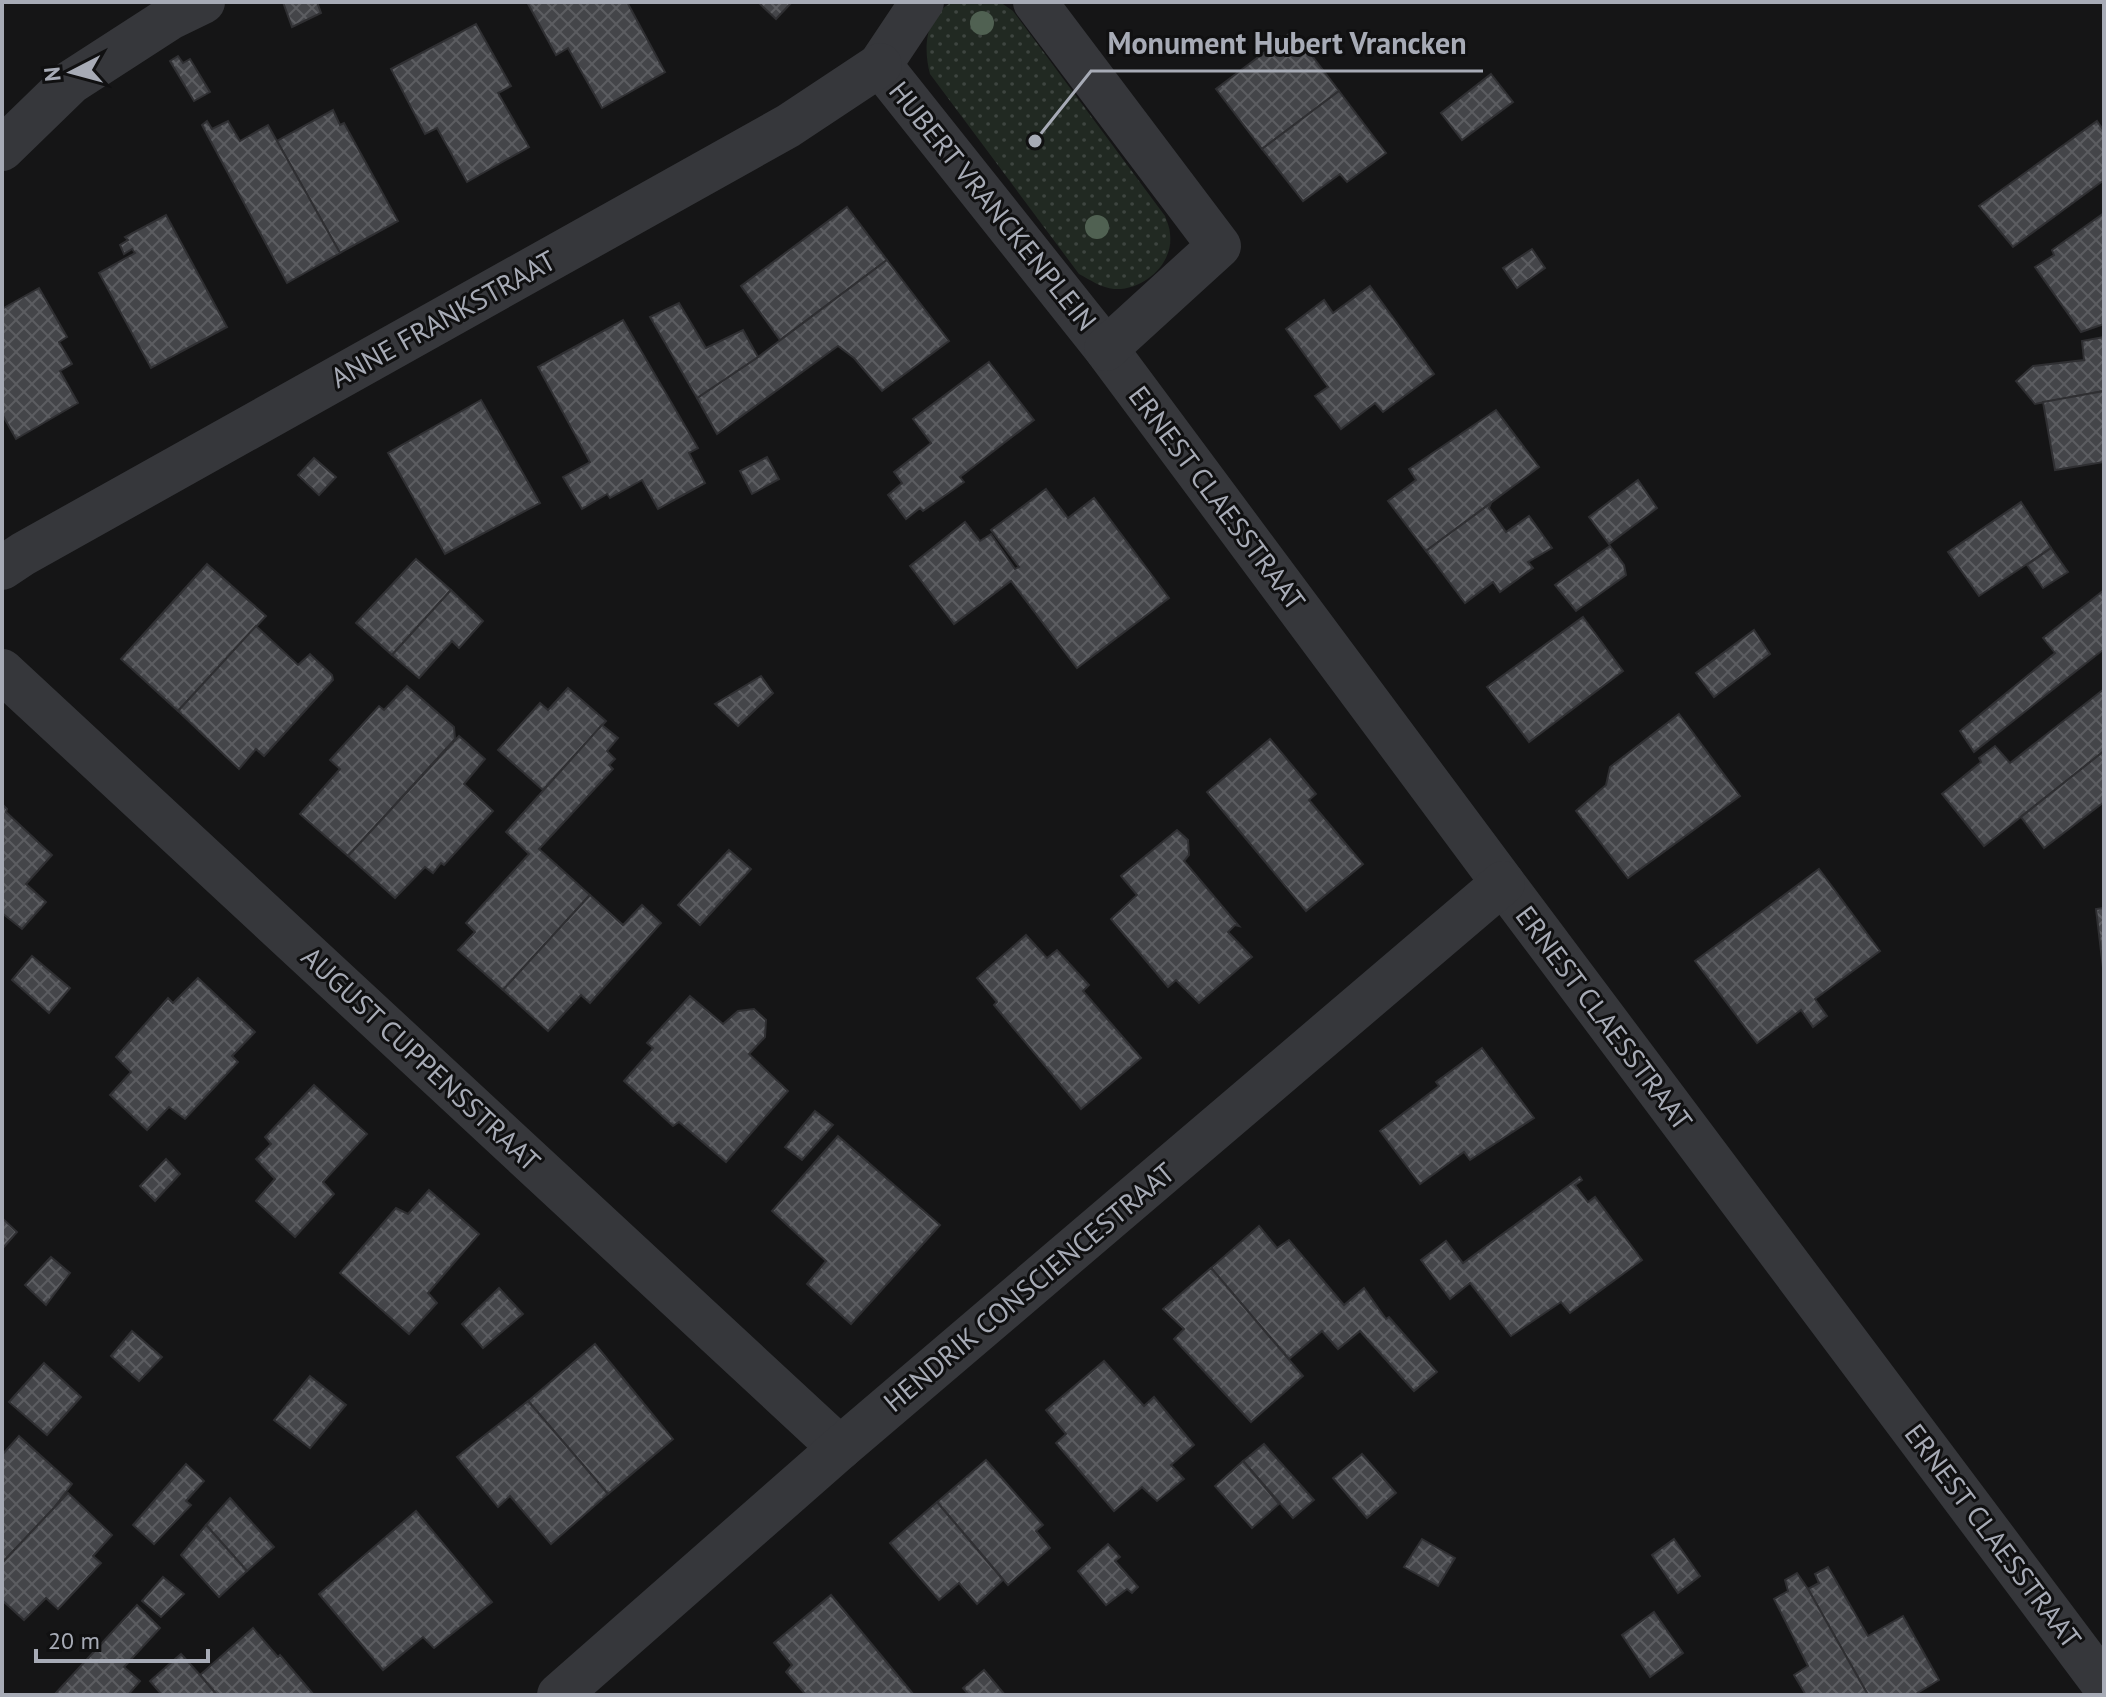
<svg xmlns="http://www.w3.org/2000/svg" width="2106" height="1697" font-family="'PT Sans',sans-serif">
	<style>
		.grass { fill: url(#grass-dots) }
		.building { fill: url(#building-cross-hatch); stroke: #2f2f32; stroke-width: 2 }
		.lines { fill: none; stroke-linecap: round; stroke-linejoin: round }
		.minor { stroke: #36373b; stroke-width: 44 }
		.tree { fill: #506152 }
		.labels { text-anchor: middle; stroke-width: 6; stroke-linejoin: round; paint-order: stroke }
		.street-label { font-size: 28px; fill: #a7abb6; stroke: #101011 }
		.leader { fill: none; stroke: #a7abb6; stroke-width: 3 }
		.callout-dot { fill: #a7abb6; stroke: #101011; stroke-width: 3 }
		.callout-label { font-size: 30px; text-anchor: middle; font-weight: bold; fill: #a7abb6; stroke: #101011; stroke-width: 6; stroke-linejoin: round; paint-order: stroke }
	</style>
	<defs>
		<pattern id="grass-dots" width="8" height="8" patternUnits="userSpaceOnUse" patternTransform="scale(2)"><rect width="8" height="8" fill="#212922"/><path d="M2 2h.1M6 6h.1" fill="none" stroke="#3e4540" stroke-width="1.8" stroke-linecap="round"/></pattern>
		<pattern id="building-cross-hatch" width="8" height="8" patternUnits="userSpaceOnUse" patternTransform="scale(2)"><rect width="8" height="8" fill="#444549"/><path d="M0 0l8 8M0 8l8-8" fill="none" stroke="#5c5d61"/></pattern>
	</defs>
	<rect width="100%" height="100%" fill="#151516"/>
	<path class="grass" d="M953 2H1000L1013 11 1165 216C1167 222 1170 228 1170 234 1174 264 1143 291 1114 289 1102 288 1090 280 1079 274L930 74C923 48 925 15 953 2Z"/>
	<g class="building">
		<polygon points="283,2 317,2 321,13 292,27"/>
		<polygon points="527,2 627,2 665,72 602,108 568,48 556,55"/>
		<polygon points="758,2 792,2 776,19"/>
		<polygon points="476,24 511,86 498,93 529,147 467,182 437,128 425,134 391,69"/>
		<polygon points="1293,31 1339,91 1262,149 1216,89"/>
		<polygon points="178,56 183,63 190,59 210,92 194,101 170,61"/>
		<polygon points="1491,74 1513,102 1462,140 1441,113"/>
		<polygon points="1339,91 1386,153 1347,182 1340,174 1303,201 1262,149"/>
		<polygon points="333,110 340,125 344,123 398,221 340,253 277,141"/>
		<polygon points="207,121 212,129 228,121 240,141 268,125 340,253 287,283 202,125"/>
		<polygon points="2097,121 2104,131 2104,180 2013,247 1979,206"/>
		<polygon points="847,207 887,260 780,340 741,286"/>
		<polygon points="2104,213 2104,324 2081,332 2035,267 2054,255 2052,250"/>
		<polygon points="166,215 227,327 151,368 99,273 135,253 132,249 124,254 120,245 128,240 125,237"/>
		<polygon points="1532,249 1545,268 1517,288 1503,268"/>
		<polygon points="887,260 949,341 882,391 854,358 838,346 717,434 697,398 758,357"/>
		<polygon points="1370,286 1434,374 1383,412 1375,403 1341,429 1315,396 1328,387 1286,329 1324,300 1333,313"/>
		<polygon points="39,288 67,337 59,342 72,364 60,371 78,403 16,439 2,414 2,309"/>
		<polygon points="679,303 706,348 743,330 758,357 697,398 650,317"/>
		<polygon points="623,320 698,448 689,453 705,483 658,509 642,480 610,498 607,494 582,509 563,477 590,462 538,367"/>
		<polygon points="2104,337 2104,391 2035,404 2016,381 2033,366 2084,360 2082,341"/>
		<polygon points="989,362 1034,420 960,477 964,482 923,511 920,508 906,519 888,495 902,483 894,472 931,443 913,419"/>
		<polygon points="2104,391 2104,462 2055,470 2043,402"/>
		<polygon points="481,400 540,503 445,554 388,453"/>
		<polygon points="1496,410 1539,467 1426,551 1388,501 1416,480 1409,469"/>
		<polygon points="767,457 779,479 752,494 740,471"/>
		<polygon points="314,458 336,477 319,495 298,475"/>
		<polygon points="1638,480 1657,508 1609,544 1589,517"/>
		<polygon points="1046,489 1068,518 1094,498 1169,598 1077,668 1011,581 954,624 910,566 965,522 980,541 991,534 1015,569 1019,567 991,530"/>
		<polygon points="2021,502 2051,548 1979,596 1948,552"/>
		<polygon points="1491,503 1489,508 1506,532 1529,516 1552,548 1528,562 1533,568 1500,592 1493,582 1465,603 1426,551"/>
		<polygon points="1610,546 1624,565 1626,575 1576,611 1555,585"/>
		<polygon points="2051,548 2068,572 2043,588 2027,565"/>
		<polygon points="416,559 451,590 392,655 356,623"/>
		<polygon points="207,564 266,616 178,711 121,659"/>
		<polygon points="451,590 483,621 459,648 452,641 419,678 392,655"/>
		<polygon points="2104,590 2104,649 1974,752 1960,731 2055,653 2043,638"/>
		<polygon points="1583,617 1623,671 1529,742 1487,687"/>
		<polygon points="256,626 298,665 310,654 332,675 333,680 264,756 256,749 239,769 178,711"/>
		<polygon points="1754,630 1770,654 1714,697 1696,673"/>
		<polygon points="761,676 773,693 738,726 715,704"/>
		<polygon points="407,686 454,727 455,739 348,856 300,814 340,769 330,760 379,706 384,710"/>
		<polygon points="568,688 606,721 543,790 498,750 540,703 548,710"/>
		<polygon points="2104,689 2104,751 1984,846 1942,794 1981,762 1979,758 1995,746 2010,763"/>
		<polygon points="1679,714 1740,796 1628,878 1576,811 1606,785 1610,767"/>
		<polygon points="602,725 618,738 607,751 615,759 609,765 613,769 539,849 590,895 503,990 458,950 475,932 466,923 529,854 506,832"/>
		<polygon points="459,736 485,759 464,784 493,811 444,865 441,863 433,873 425,867 395,898 348,856"/>
		<polygon points="1270,739 1316,794 1309,800 1363,864 1306,911 1207,792"/>
		<polygon points="2104,751 2104,802 2044,848 2021,817"/>
		<polygon points="2,804 7,809 6,812 52,855 26,884 46,902 22,929 2,913"/>
		<polygon points="1177,830 1188,840 1189,855 1184,861 1239,926 1235,925 1228,932 1252,957 1199,1003 1176,980 1168,987 1111,919 1137,895 1121,876"/>
		<polygon points="729,850 751,869 700,925 678,905"/>
		<polygon points="1819,869 1880,951 1815,999 1827,1016 1813,1027 1801,1010 1757,1043 1695,961"/>
		<polygon points="590,895 623,925 642,905 661,923 590,1003 581,995 548,1031 503,990"/>
		<polygon points="2104,908 2104,968 2103,968 2096,909"/>
		<polygon points="1026,935 1047,958 1057,950 1089,985 1083,991 1141,1058 1081,1109 994,1005 997,1002 977,978"/>
		<polygon points="32,956 70,988 49,1013 12,980"/>
		<polygon points="198,978 255,1032 232,1056 238,1062 185,1119 169,1107 147,1130 110,1095 131,1072 116,1057 168,998 173,1003"/>
		<polygon points="690,996 723,1024 738,1011 754,1009 766,1020 765,1037 749,1054 788,1091 726,1162 679,1122 673,1126 624,1081 653,1048 647,1043"/>
		<polygon points="1482,1048 1534,1118 1470,1160 1464,1152 1420,1184 1380,1131 1439,1086 1436,1082"/>
		<polygon points="314,1085 367,1134 323,1182 334,1194 295,1237 256,1201 275,1179 256,1159 271,1144 265,1137"/>
		<polygon points="815,1111 833,1125 802,1160 785,1147"/>
		<polygon points="838,1136 940,1225 851,1324 807,1284 826,1261 772,1211"/>
		<polygon points="166,1159 180,1174 155,1201 140,1186"/>
		<polygon points="1580,1177 1582,1180 1575,1185 1588,1202 1595,1197 1642,1260 1570,1313 1561,1302 1511,1336 1470,1283 1450,1299 1421,1260 1446,1241 1463,1263"/>
		<polygon points="429,1190 479,1234 428,1293 437,1303 409,1334 340,1273 396,1208 408,1214"/>
		<polygon points="2,1218 17,1232 2,1249"/>
		<polygon points="1259,1226 1277,1248 1289,1240 1344,1305 1364,1288 1386,1319 1389,1317 1437,1372 1414,1391 1360,1331 1338,1349 1322,1331 1289,1359 1211,1268"/>
		<polygon points="51,1257 70,1273 46,1305 25,1285"/>
		<polygon points="1211,1268 1303,1376 1251,1422 1174,1339 1184,1329 1163,1309"/>
		<polygon points="499,1288 523,1314 483,1348 462,1324"/>
		<polygon points="132,1331 162,1357 139,1381 111,1356"/>
		<polygon points="595,1344 673,1439 608,1494 528,1401"/>
		<polygon points="1104,1361 1144,1406 1154,1397 1194,1445 1171,1465 1184,1479 1157,1501 1142,1487 1114,1511 1056,1443 1066,1434 1046,1410"/>
		<polygon points="44,1363 81,1397 47,1435 9,1402"/>
		<polygon points="310,1376 346,1405 310,1448 274,1420"/>
		<polygon points="528,1401 608,1494 551,1544 510,1496 498,1507 457,1457"/>
		<polygon points="19,1436 72,1484 53,1509 2,1563 2,1455"/>
		<polygon points="1264,1444 1314,1500 1293,1518 1243,1461"/>
		<polygon points="1362,1454 1396,1493 1367,1518 1333,1478"/>
		<polygon points="986,1460 1043,1525 1036,1531 1050,1548 1008,1585 937,1502"/>
		<polygon points="1243,1461 1279,1504 1252,1528 1215,1486"/>
		<polygon points="186,1464 204,1481 186,1501 191,1505 154,1544 133,1525"/>
		<polygon points="68,1493 112,1535 93,1556 101,1563 58,1609 46,1598 24,1620 2,1600 2,1563"/>
		<polygon points="230,1498 274,1547 247,1571 206,1525"/>
		<polygon points="937,1502 1003,1580 977,1604 959,1583 939,1600 890,1543"/>
		<polygon points="416,1511 492,1602 434,1648 423,1637 383,1670 319,1594"/>
		<polygon points="206,1525 247,1571 219,1597 181,1555"/>
		<polygon points="1422,1539 1455,1558 1438,1586 1404,1567"/>
		<polygon points="1674,1539 1700,1576 1678,1593 1652,1555"/>
		<polygon points="1108,1544 1120,1557 1115,1561 1138,1587 1132,1593 1127,1589 1106,1605 1078,1571"/>
		<polygon points="1828,1567 1868,1636 1903,1616 1939,1680 1914,1695 1868,1695 1808,1589 1819,1583 1815,1574"/>
		<polygon points="1797,1573 1808,1589 1868,1695 1806,1695 1794,1675 1808,1666 1774,1599 1788,1591 1785,1580"/>
		<polygon points="163,1577 184,1594 161,1617 142,1601"/>
		<polygon points="831,1595 914,1695 806,1695 786,1672 792,1665 774,1643"/>
		<polygon points="137,1605 160,1628 124,1667 140,1681 128,1695 54,1695"/>
		<polygon points="1654,1612 1683,1653 1650,1677 1622,1635"/>
		<polygon points="253,1628 278,1657 280,1655 314,1695 217,1695 200,1675"/>
		<polygon points="181,1654 200,1675 217,1695 162,1695 150,1681"/>
		<polygon points="984,1670 1005,1695 969,1695 963,1688"/>
	</g>
	<g class="lines">
		<g class="minor">
			<polyline points="922,2 880,65 1106,349 1503,883 2104,1685"/>
			<polyline points="1035,2 1219,246 1106,349"/>
			<polyline points="2,149 71,82 170,18 203,2"/>
			<polyline points="2,568 23,554 788,126 880,65"/>
			<polyline points="2,671 840,1448"/>
			<polyline points="559,1695 840,1448 1503,883"/>
		</g>
	</g>
	<g class="tree">
		<circle cx="982" cy="23" r="12"/>
		<circle cx="1097" cy="227" r="12"/>
	</g>
	<g class="labels">
		<g class="street-label">
			<text transform="translate(993 206) rotate(51)" y="10">HUBERT VRANCKENPLEIN</text>
			<text transform="translate(443 319) rotate(-29)" y="10">ANNE FRANKSTRAAT</text>
			<text transform="translate(1217 498) rotate(53)" y="10">ERNEST CLAESSTRAAT</text>
			<text transform="translate(1604 1018) rotate(53)" y="10">ERNEST CLAESSTRAAT</text>
			<text transform="translate(421 1059) rotate(43)" y="10">AUGUST CUPPENSSTRAAT</text>
			<text transform="translate(1029 1287) rotate(-40)" y="10">HENDRIK CONSCIENCESTRAAT</text>
			<text transform="translate(1993 1536) rotate(53)" y="10">ERNEST CLAESSTRAAT</text>
		</g>
	</g>
	<path class="leader" d="M1035 141L1091 71H1483"/>
	<circle class="callout-dot" cx="1035" cy="141" r="8"/>
	<g class="callout-label">
		<text x="1287" y="54">Monument Hubert Vrancken</text>
	</g>
	<rect width="2106" height="1697" fill="none" stroke="#a7abb6" stroke-width="8"/>
	<g transform="translate(72 72) rotate(264)" stroke="#101011" stroke-width="6" paint-order="stroke">
	<path d="M0-6L14 30L0 20L-14 30Z" fill="#a7abb6"/>
	<text y="-12" font-size="22" font-weight="bold" text-anchor="middle" fill="#a7abb6">N</text>
	</g>
	<path d="M36 1649v12h172v-12" fill="none" stroke="#a7abb6" stroke-width="4"/>
	<text x="48" y="1649" font-size="24" fill="#a7abb6" stroke="#101011" stroke-width="6" paint-order="stroke">20 m</text>
</svg>
